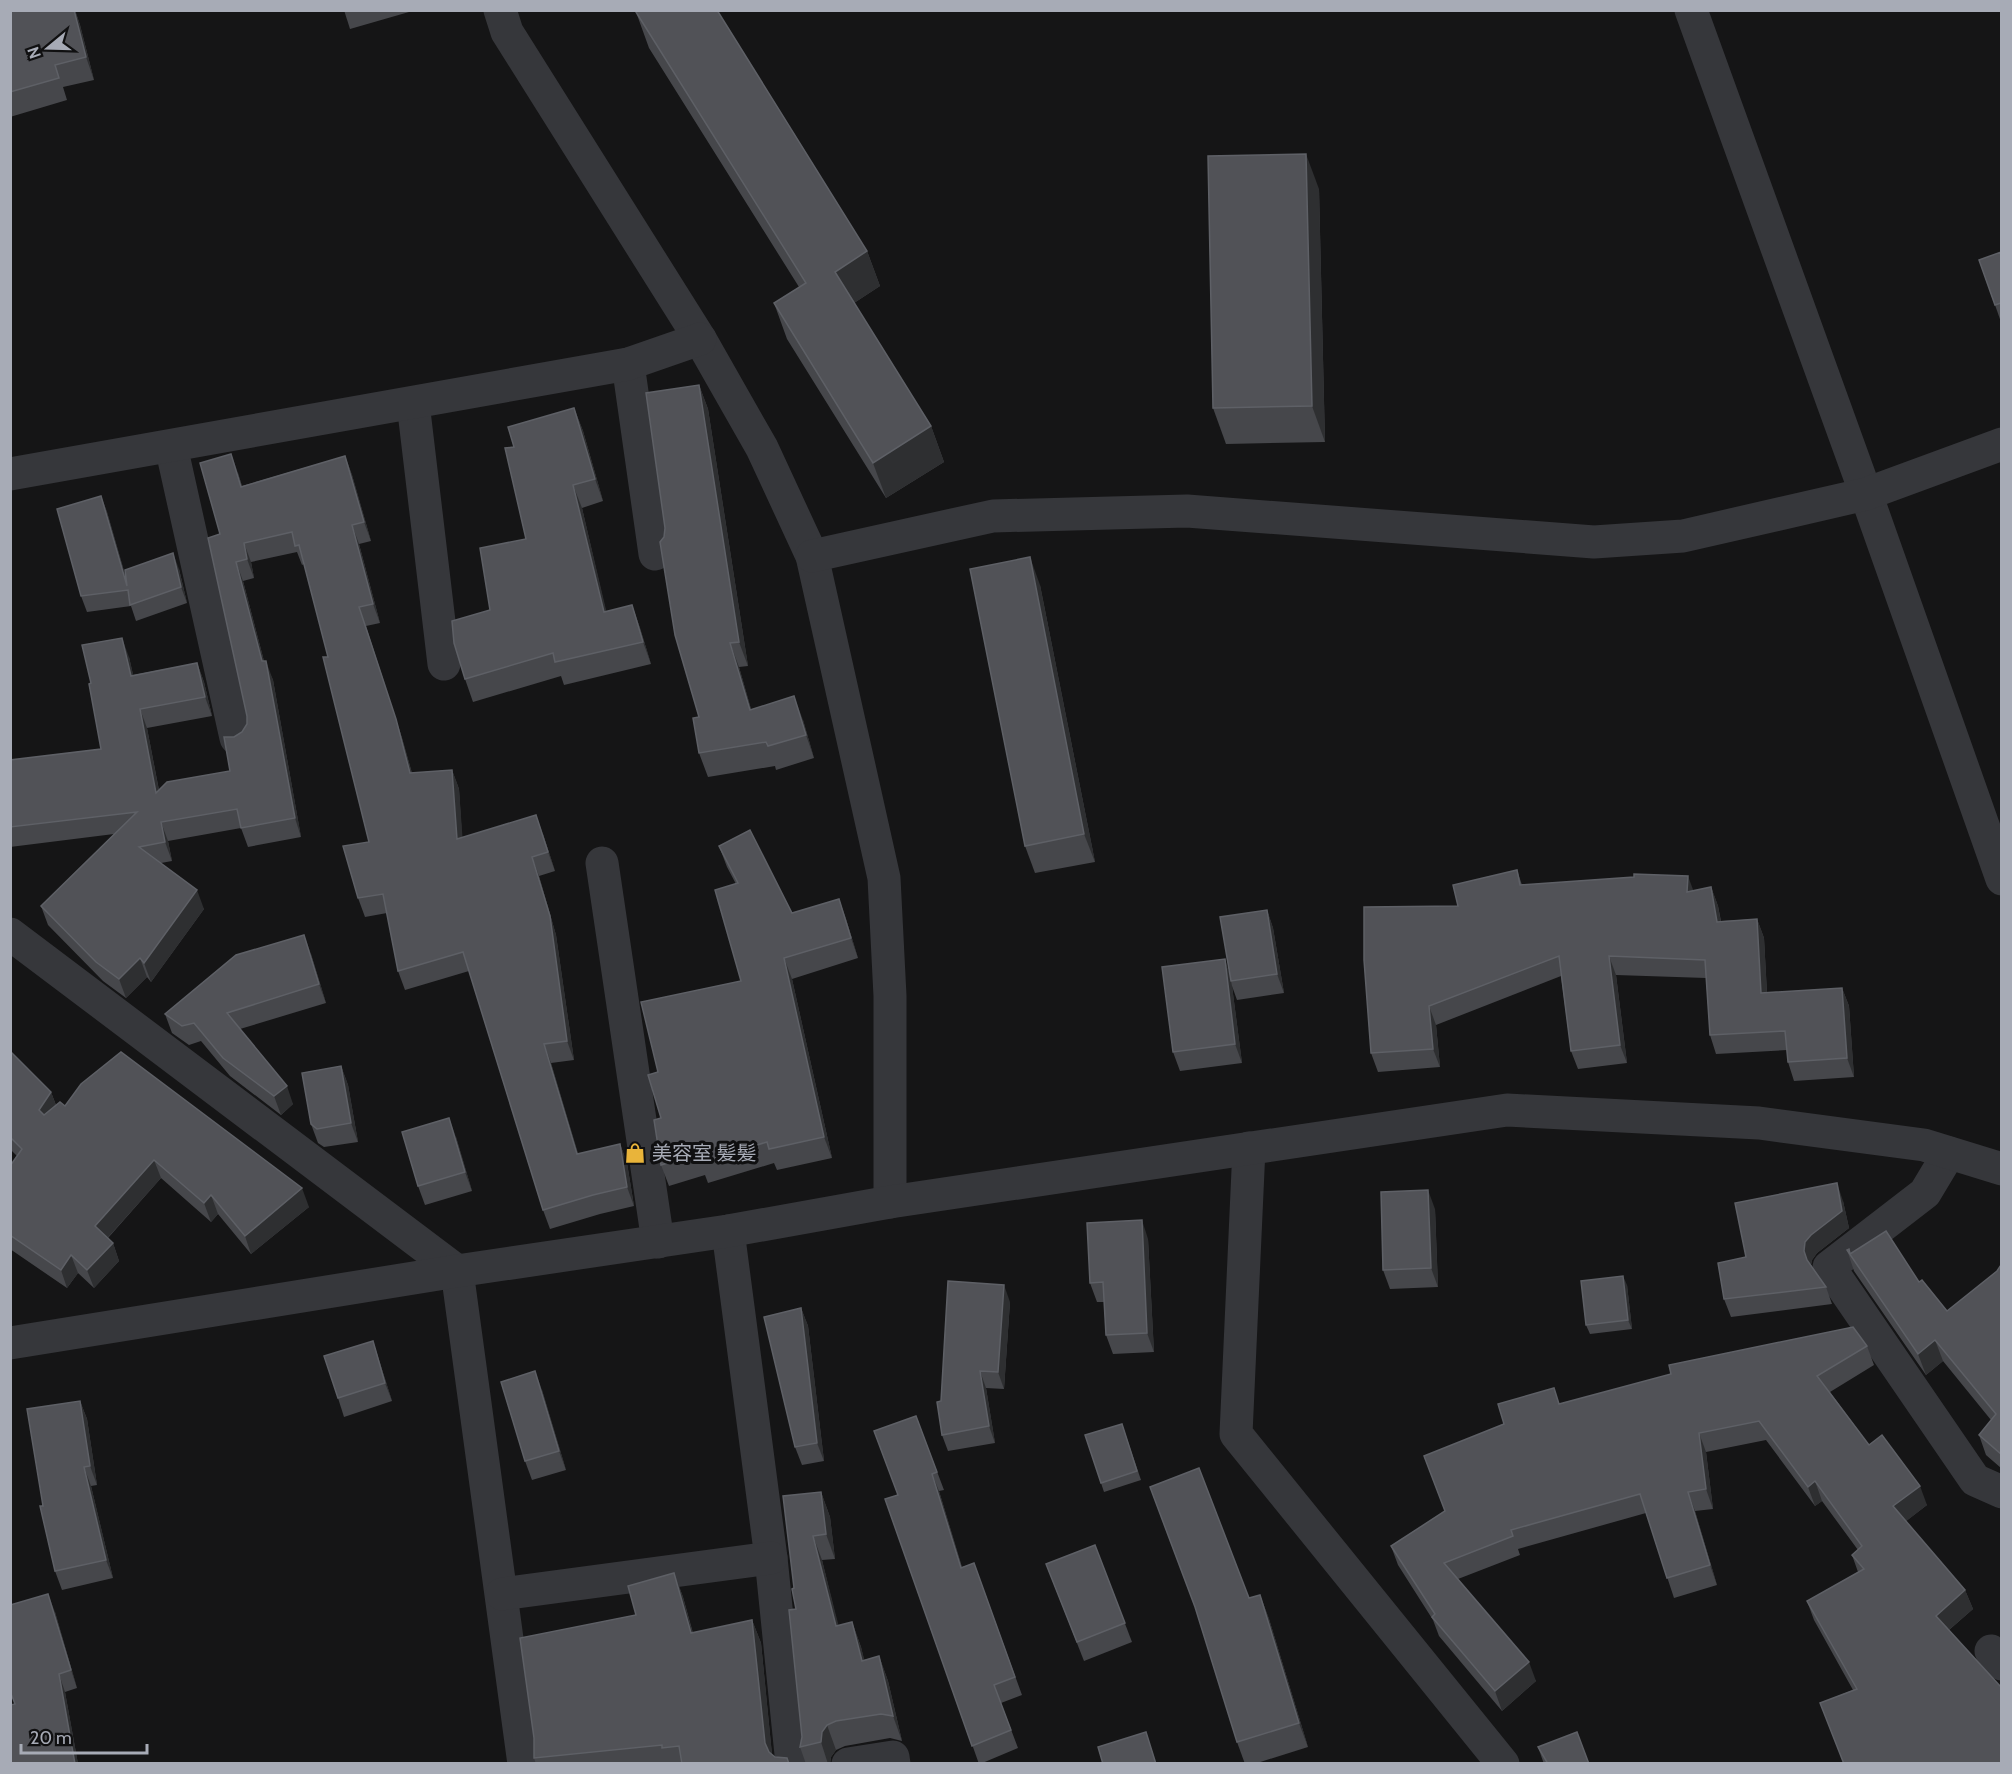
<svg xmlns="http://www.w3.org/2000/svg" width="2012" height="1774" font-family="Cabin,'Noto Sans JP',sans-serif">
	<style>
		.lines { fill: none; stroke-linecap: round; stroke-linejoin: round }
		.minor { stroke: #36373b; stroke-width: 33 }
		.wall { fill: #46474b }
		.shaded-wall { fill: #2e2f31 }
		.building { fill: #515257; stroke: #5e6066; stroke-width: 1.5 }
		.labels { text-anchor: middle; stroke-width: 6; stroke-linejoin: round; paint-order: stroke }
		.poi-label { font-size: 20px; fill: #a7abb6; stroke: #101011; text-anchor: start }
	</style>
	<rect width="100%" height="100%" fill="#151516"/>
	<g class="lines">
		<g class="minor">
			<polyline points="500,10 507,32 700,339 762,448 812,556 884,878 890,996 890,1202"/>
			<polyline points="1691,10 1866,494 2002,879"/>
			<polyline points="628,364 655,554"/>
			<polyline points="413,403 444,664"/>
			<polyline points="171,446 236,738"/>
			<polyline points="10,474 628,364 700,339"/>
			<polyline points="812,556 993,516 1187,511 1594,542 1683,536 1866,494 2002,444"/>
			<polyline points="602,863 658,1242"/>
			<polyline points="10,934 457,1271 524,1764"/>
			<polyline points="1249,1148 1236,1434 1503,1764"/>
			<polyline points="1949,1153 1925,1193 1829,1267 1975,1480 2002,1492"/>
			<polyline points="728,1231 771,1558 792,1764"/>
			<polyline points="10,1343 457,1271 728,1231 890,1202 1507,1110 1759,1123 1924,1145 2002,1169"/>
			<polyline points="502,1594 771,1558"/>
			<polyline points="1991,1651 2002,1664"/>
			<polyline points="848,1764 893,1757 894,1764"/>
		</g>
	</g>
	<g class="wall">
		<polygon points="10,10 75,10 80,25 94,80 63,87 67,100 10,117"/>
		<polygon points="344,10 408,10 409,12 350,29"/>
		<polygon points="636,12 867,251 880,286 854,303 931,426 944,462 886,498 787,339 774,303 799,287 649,48"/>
		<polygon points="1319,189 1325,442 1226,444 1213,408"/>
		<polygon points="2001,252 2001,322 1995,305"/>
		<polygon points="699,385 708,409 748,666 739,667 751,709 803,720 814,758 776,770 775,766 708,777 699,753 699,717 664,537"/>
		<polygon points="574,408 583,431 603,501 582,508 606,612 632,605 640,628 651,664 564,685 561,676 473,702 465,679 490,610 526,539 514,447"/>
		<polygon points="345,456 352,475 371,541 359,544 380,623 366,626 402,738 412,773 452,770 459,789 462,837 543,834 555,871 539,876 556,935 574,1060 551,1063 578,1154 620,1144 627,1163 634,1206 600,1214 550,1229 543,1210 469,971 405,990 398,971 387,913 365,917 358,898 369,842 328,657 304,564 302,565 297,552 251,562 254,578 243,581 264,661 273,680 301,837 248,847 241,828 168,841 172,861 161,863 204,909 151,982 147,977 126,998 103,981 48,925 41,906 114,834 10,847 10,760 101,749 91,683 129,657 133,675 197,663 204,682 212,716 147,728 159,790 230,771 234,737 242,732 247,724 247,716 220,534 238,473 242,486"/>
		<polygon points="101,496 107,512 126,578 179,569 187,603 136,621 131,606 87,612 81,596"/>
		<polygon points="1040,585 1095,862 1035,873 1025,846"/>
		<polygon points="719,846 792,913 839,899 846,919 858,958 792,979 832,1158 777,1170 774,1163 708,1183 705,1175 669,1186 661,1165 661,1118 658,1072 741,981 736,884 727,867"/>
		<polygon points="1517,870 1522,885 1693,891 1711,887 1718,906 1721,921 1757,919 1764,938 1767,993 1842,988 1849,1006 1854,1077 1794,1081 1788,1062 1787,1050 1716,1054 1710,1035 1706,978 1616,975 1627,1063 1578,1069 1571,1051 1561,976 1436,1025 1440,1067 1378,1072 1371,1053 1458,906"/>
		<polygon points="1267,910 1273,928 1284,993 1237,1000 1232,986 1242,1063 1180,1071 1173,1052 1229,972"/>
		<polygon points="311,954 326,1003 240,1029 293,1104 281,1115 230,1076 201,1041 189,1045 172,1033 165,1014"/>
		<polygon points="10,1051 51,1092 56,1105 65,1106 309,1207 251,1254 218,1214 211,1222 161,1178 108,1238 113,1243 119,1261 94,1288 78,1273 67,1288 10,1249 10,1166 17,1156 10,1149"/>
		<polygon points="341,1066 348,1085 358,1142 324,1147 318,1143 311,1124"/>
		<polygon points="456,1137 472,1191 425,1205 418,1186"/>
		<polygon points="1843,1201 1849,1228 1817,1253 1812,1260 1811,1265 1826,1287 1832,1304 1731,1317 1724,1299 1746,1257"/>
		<polygon points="1435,1209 1438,1287 1390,1289 1383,1270"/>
		<polygon points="1148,1239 1154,1352 1113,1354 1106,1335 1104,1302 1097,1302 1090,1283"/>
		<polygon points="1849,1249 1851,1254 1919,1282 1947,1311 1997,1271 2001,1265 2001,1468 1986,1455 1979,1435 1991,1420 1943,1361 1926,1375 1854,1271 1847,1250"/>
		<polygon points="1627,1285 1632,1329 1590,1334 1586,1325"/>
		<polygon points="1010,1302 1004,1389 986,1388 995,1443 948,1451 942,1435 941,1401"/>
		<polygon points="801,1308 808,1326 824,1461 802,1465 795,1447"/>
		<polygon points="373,1341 392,1401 344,1417 338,1398"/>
		<polygon points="1867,1346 1874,1365 1830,1392 1869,1445 1927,1505 1906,1521 1965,1590 1973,1609 1949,1630 2001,1764 1844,1764 1820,1703 1853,1690 1814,1620 1807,1601 1858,1572 1852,1555 1858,1550 1822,1501 1815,1506 1766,1440 1706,1452 1713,1509 1695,1511 1717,1585 1674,1598 1646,1513 1518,1549 1520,1555 1458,1579 1536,1681 1502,1711 1439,1636 1433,1620 1398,1565 1391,1546 1445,1512 1560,1404"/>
		<polygon points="542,1390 566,1470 532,1480 525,1461"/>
		<polygon points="80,1401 87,1419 97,1485 91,1486 113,1578 62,1590 55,1571 43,1506"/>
		<polygon points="916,1416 944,1490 939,1491 962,1567 974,1563 1022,1695 1001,1703 1018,1748 980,1764 979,1764 885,1499 898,1495"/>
		<polygon points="1122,1424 1141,1480 1104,1492 1085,1435"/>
		<polygon points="821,1492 830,1517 835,1559 822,1560 838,1626 852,1622 861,1647 864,1660 879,1656 888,1681 902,1741 890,1738 845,1746 836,1750 831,1757 830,1764 806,1764 800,1747 802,1737 796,1609 794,1588"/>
		<polygon points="1095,1545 1132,1642 1084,1661 1046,1564"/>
		<polygon points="674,1573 683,1597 693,1633 752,1620 761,1643 772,1755 775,1757 789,1764 536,1764 534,1758 636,1615"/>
		<polygon points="1260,1595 1269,1619 1308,1747 1254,1764 1245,1764 1237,1742 1249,1598"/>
		<polygon points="55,1612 77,1688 65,1692 78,1764 10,1764 15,1704"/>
		<polygon points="1538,1747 1589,1764 1544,1764"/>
	</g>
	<g class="shaded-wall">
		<polygon points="74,10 75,10 80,25 94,80 86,57"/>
		<polygon points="1306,154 1319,189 1325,442 1312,406"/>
		<polygon points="867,251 880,286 848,307 835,272"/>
		<polygon points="699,385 708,409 748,666 739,642"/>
		<polygon points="574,408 583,431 603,501 595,479"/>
		<polygon points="931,426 944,462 886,498 873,463"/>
		<polygon points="231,454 238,473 248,506 241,487"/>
		<polygon points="345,456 352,475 371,541 364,522"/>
		<polygon points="573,485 582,508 612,635 604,612"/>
		<polygon points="101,496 107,512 133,602 127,586"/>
		<polygon points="352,525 359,544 380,623 373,604"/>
		<polygon points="244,543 251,562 254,578 247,559"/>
		<polygon points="173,553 179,569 187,603 181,587"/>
		<polygon points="1030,557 1040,585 1095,862 1084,834"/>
		<polygon points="236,562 243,581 269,680 262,661"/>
		<polygon points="632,605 640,628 651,664 643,642"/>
		<polygon points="359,607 402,738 417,792 410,773"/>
		<polygon points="122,638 129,657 138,695 131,676"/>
		<polygon points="730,643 739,667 758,734 750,710"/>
		<polygon points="266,661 273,680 301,837 295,818"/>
		<polygon points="197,663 204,682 212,716 205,697"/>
		<polygon points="794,696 803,720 814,758 806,735"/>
		<polygon points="140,709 147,728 163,812 156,793"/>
		<polygon points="452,770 459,789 464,858 457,839"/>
		<polygon points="536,815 543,834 555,871 548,852"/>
		<polygon points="161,822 168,841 172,861 165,842"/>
		<polygon points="532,857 539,876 556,935 574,1060 567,1041"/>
		<polygon points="1688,876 1695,895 1687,892"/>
		<polygon points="1711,887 1718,906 1724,940 1717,922"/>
		<polygon points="197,890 204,909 151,982 144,963"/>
		<polygon points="839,899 846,919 858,958 851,938"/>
		<polygon points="1267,910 1273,928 1284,993 1277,974"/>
		<polygon points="1757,919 1764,938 1768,1012 1761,993"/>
		<polygon points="304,935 311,954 326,1003 319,984"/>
		<polygon points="1609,956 1616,975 1627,1063 1620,1045"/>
		<polygon points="140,958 147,977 126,998 119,979"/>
		<polygon points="784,958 792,979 832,1158 824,1137"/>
		<polygon points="1225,959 1231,978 1231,981 1232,986 1242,1063 1235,1044"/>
		<polygon points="1842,988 1849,1006 1854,1077 1847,1058"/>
		<polygon points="1429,1006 1436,1025 1440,1067 1433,1049"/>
		<polygon points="544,1044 551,1063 584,1173 577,1154"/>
		<polygon points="341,1066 348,1085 358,1142 351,1123"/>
		<polygon points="287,1086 293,1104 281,1115 274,1096"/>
		<polygon points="51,1092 58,1111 45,1128 39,1110"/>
		<polygon points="449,1118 456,1137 472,1191 465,1172"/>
		<polygon points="620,1144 627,1163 634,1206 627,1187"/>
		<polygon points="154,1160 161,1178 102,1244 95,1226"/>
		<polygon points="1837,1183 1843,1201 1849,1228 1817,1253 1812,1260 1810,1268 1804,1251 1805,1242"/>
		<polygon points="302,1188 309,1207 251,1254 245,1236"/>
		<polygon points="1428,1190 1435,1209 1438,1287 1431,1268"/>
		<polygon points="211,1195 218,1214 211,1222 204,1203"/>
		<polygon points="1142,1220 1148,1239 1154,1352 1147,1333"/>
		<polygon points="113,1243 119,1261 94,1288 87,1270"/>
		<polygon points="71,1255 78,1273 67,1288 61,1270"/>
		<polygon points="1623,1276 1627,1285 1632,1329 1628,1320"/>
		<polygon points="1004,1285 1010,1302 1004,1389 998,1372"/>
		<polygon points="801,1308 808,1326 824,1461 817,1443"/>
		<polygon points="1935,1340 1943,1361 1926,1375 1918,1354"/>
		<polygon points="373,1341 379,1360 392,1401 385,1383"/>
		<polygon points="535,1371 542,1390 566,1470 559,1451"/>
		<polygon points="980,1371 986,1388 995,1443 989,1426"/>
		<polygon points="80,1401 87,1419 97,1485 90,1466"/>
		<polygon points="1699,1433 1706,1452 1713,1509 1706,1489"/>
		<polygon points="84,1467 91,1486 113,1578 106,1560"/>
		<polygon points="932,1474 939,1491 967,1585 961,1568"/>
		<polygon points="1815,1481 1822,1501 1815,1506 1808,1487"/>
		<polygon points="1920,1486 1927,1505 1900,1526 1893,1506"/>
		<polygon points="821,1492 830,1517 835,1559 826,1534"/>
		<polygon points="1688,1492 1695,1511 1717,1585 1710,1565"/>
		<polygon points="813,1536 822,1560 845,1651 836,1626"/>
		<polygon points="674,1573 683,1597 699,1657 691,1633"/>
		<polygon points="1965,1590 1973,1609 1943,1635 1936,1616"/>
		<polygon points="48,1594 55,1612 77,1688 71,1670"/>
		<polygon points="1260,1595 1269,1619 1308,1747 1299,1723"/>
		<polygon points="752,1620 761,1643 773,1764 765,1743"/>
		<polygon points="852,1622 861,1647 871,1685 862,1661"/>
		<polygon points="879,1656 888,1681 902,1741 893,1716"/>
		<polygon points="1529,1662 1536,1681 1502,1711 1495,1691"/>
		<polygon points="59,1674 65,1692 78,1764 75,1764"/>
		<polygon points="827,1725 836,1750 831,1757 830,1764 828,1764 821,1742 822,1732"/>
	</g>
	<g class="building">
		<polygon points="10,10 74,10 86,57 55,65 59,78 10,92"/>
		<polygon points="638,10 717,10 867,251 835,272 931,426 873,463 774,303 806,283 636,12"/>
		<polygon points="1306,154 1312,406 1213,408 1208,156"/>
		<polygon points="2001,252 2001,303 1995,305 1979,260"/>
		<polygon points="699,385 739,642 730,643 750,710 794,696 806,735 768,746 766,742 699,753 693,718 699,717 675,635 660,542 664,537 665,528 646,393"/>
		<polygon points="574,408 595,479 573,485 604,612 632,605 643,642 555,662 553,653 465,679 454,643 452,621 490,610 480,548 526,539 505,448 514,447 508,427"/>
		<polygon points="231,454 241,487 345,456 364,522 352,525 373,604 359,607 396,719 410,773 452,770 457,839 536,815 548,852 532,857 550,916 567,1041 544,1044 577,1154 620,1144 627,1187 593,1195 543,1210 463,952 398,971 383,894 358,898 343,846 369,842 323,657 328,657 299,545 295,546 292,532 244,543 247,559 236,562 262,661 266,661 295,818 241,828 237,809 161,822 165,842 139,847 197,890 144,963 140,958 119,979 96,962 41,906 137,812 10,827 10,760 101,749 89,684 91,683 82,645 122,638 131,676 197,663 205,697 140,709 156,793 167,782 230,771 224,737 234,737 242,732 247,724 247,716 208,538 220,534 200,463"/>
		<polygon points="101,496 127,586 125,570 173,553 181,587 130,605 128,590 81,596 57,509"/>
		<polygon points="1030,557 1084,834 1025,846 970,569"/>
		<polygon points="750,830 792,913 839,899 851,938 784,958 824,1137 769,1149 767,1142 700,1162 698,1154 661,1165 654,1120 661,1118 648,1075 658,1072 641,1002 741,981 715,890 738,883 719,846"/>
		<polygon points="1517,870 1520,885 1634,877 1634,874 1688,876 1687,892 1711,887 1717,922 1757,919 1761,993 1842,988 1847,1058 1788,1062 1785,1031 1710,1035 1705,960 1609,956 1620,1045 1571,1051 1559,956 1429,1006 1433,1049 1371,1053 1364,960 1364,907 1458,906 1453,885"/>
		<polygon points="1267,910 1277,974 1231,981 1220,917"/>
		<polygon points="304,935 319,984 227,1013 287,1086 274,1096 223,1058 194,1023 182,1026 165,1014 236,955"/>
		<polygon points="1225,959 1235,1044 1173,1052 1162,967"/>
		<polygon points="10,1051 51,1092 39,1110 44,1115 60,1102 65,1106 81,1084 121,1052 302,1188 245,1236 211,1195 204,1203 154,1160 95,1226 113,1243 87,1270 71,1255 61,1270 10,1235 10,1166 22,1149 10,1137"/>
		<polygon points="341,1066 351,1123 317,1129 311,1124 302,1073"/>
		<polygon points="449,1118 465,1172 418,1186 402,1132"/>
		<polygon points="1837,1183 1842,1211 1811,1235 1805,1242 1804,1251 1807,1260 1826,1287 1724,1299 1718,1263 1746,1257 1735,1203"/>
		<polygon points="1428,1190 1431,1268 1383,1270 1381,1192"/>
		<polygon points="1142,1220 1147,1333 1106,1335 1103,1282 1090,1283 1087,1223"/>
		<polygon points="1886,1231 1919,1282 1922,1280 1947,1311 1997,1271 2001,1265 2001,1454 1979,1435 1996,1414 1935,1340 1918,1354 1847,1250 1849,1249 1850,1254"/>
		<polygon points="1623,1276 1628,1320 1586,1325 1581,1281"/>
		<polygon points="948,1281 1004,1285 998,1372 980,1371 989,1426 942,1435 937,1402 941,1401"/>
		<polygon points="801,1308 817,1443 795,1447 764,1317"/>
		<polygon points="1853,1327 1867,1346 1817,1376 1869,1445 1882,1435 1920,1486 1893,1506 1965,1590 1936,1616 2001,1687 2001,1764 1844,1764 1820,1703 1857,1689 1807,1601 1864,1569 1852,1555 1862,1546 1815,1481 1808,1487 1759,1421 1699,1433 1706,1489 1688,1492 1710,1565 1667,1578 1640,1494 1511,1530 1513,1536 1444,1563 1529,1662 1495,1691 1432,1617 1435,1614 1391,1546 1445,1511 1424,1456 1504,1424 1498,1404 1554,1388 1559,1404 1671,1374 1669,1365"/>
		<polygon points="373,1341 385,1383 338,1398 324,1356"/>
		<polygon points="535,1371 559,1451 525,1461 501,1382"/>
		<polygon points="80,1401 90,1466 84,1467 106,1560 55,1571 40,1506 43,1506 27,1409"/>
		<polygon points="916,1416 937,1472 932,1474 961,1568 974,1563 1015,1677 994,1685 1011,1730 972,1746 885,1499 898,1495 874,1431"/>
		<polygon points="1122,1424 1137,1471 1101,1483 1085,1435"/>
		<polygon points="1199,1468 1249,1598 1260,1595 1299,1723 1237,1742 1195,1607 1150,1487"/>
		<polygon points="821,1492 826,1534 813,1536 836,1626 852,1622 862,1661 879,1656 893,1716 881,1714 836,1721 827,1725 822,1732 821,1742 800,1747 802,1737 789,1610 796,1609 792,1589 794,1588 783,1496"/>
		<polygon points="1095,1545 1125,1623 1077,1642 1046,1564"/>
		<polygon points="674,1573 691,1633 752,1620 765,1743 769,1752 775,1757 787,1758 789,1764 682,1764 679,1746 662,1748 662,1745 534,1758 534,1738 520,1638 636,1615 628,1586"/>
		<polygon points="48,1594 71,1670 59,1674 75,1764 10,1764 10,1705 15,1704 10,1691 10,1605"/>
		<polygon points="1146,1732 1156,1764 1103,1764 1098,1747"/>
		<polygon points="1577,1732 1589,1764 1548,1764 1538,1747"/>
	</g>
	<defs>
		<g id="shop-bare" transform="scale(1.62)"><path d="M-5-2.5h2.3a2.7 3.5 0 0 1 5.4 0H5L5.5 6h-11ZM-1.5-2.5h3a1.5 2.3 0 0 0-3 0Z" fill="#e9b43a" stroke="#101011" stroke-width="2.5" paint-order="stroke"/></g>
	</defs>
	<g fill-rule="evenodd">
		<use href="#shop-bare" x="635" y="1153"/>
	</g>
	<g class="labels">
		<g class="poi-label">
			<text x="652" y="1160">美容室 髪髪</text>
		</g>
	</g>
	<rect width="2012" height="1774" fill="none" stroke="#a7abb6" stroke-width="24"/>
	<g transform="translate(48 48) rotate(251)" stroke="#101011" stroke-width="4.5" paint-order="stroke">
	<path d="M0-4.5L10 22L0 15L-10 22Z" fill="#a7abb6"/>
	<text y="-9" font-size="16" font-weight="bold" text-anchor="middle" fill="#a7abb6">N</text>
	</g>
	<path d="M21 1744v9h126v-9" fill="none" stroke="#a7abb6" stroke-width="3"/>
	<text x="30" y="1744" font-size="18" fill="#a7abb6" stroke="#101011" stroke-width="4.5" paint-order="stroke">20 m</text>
</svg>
